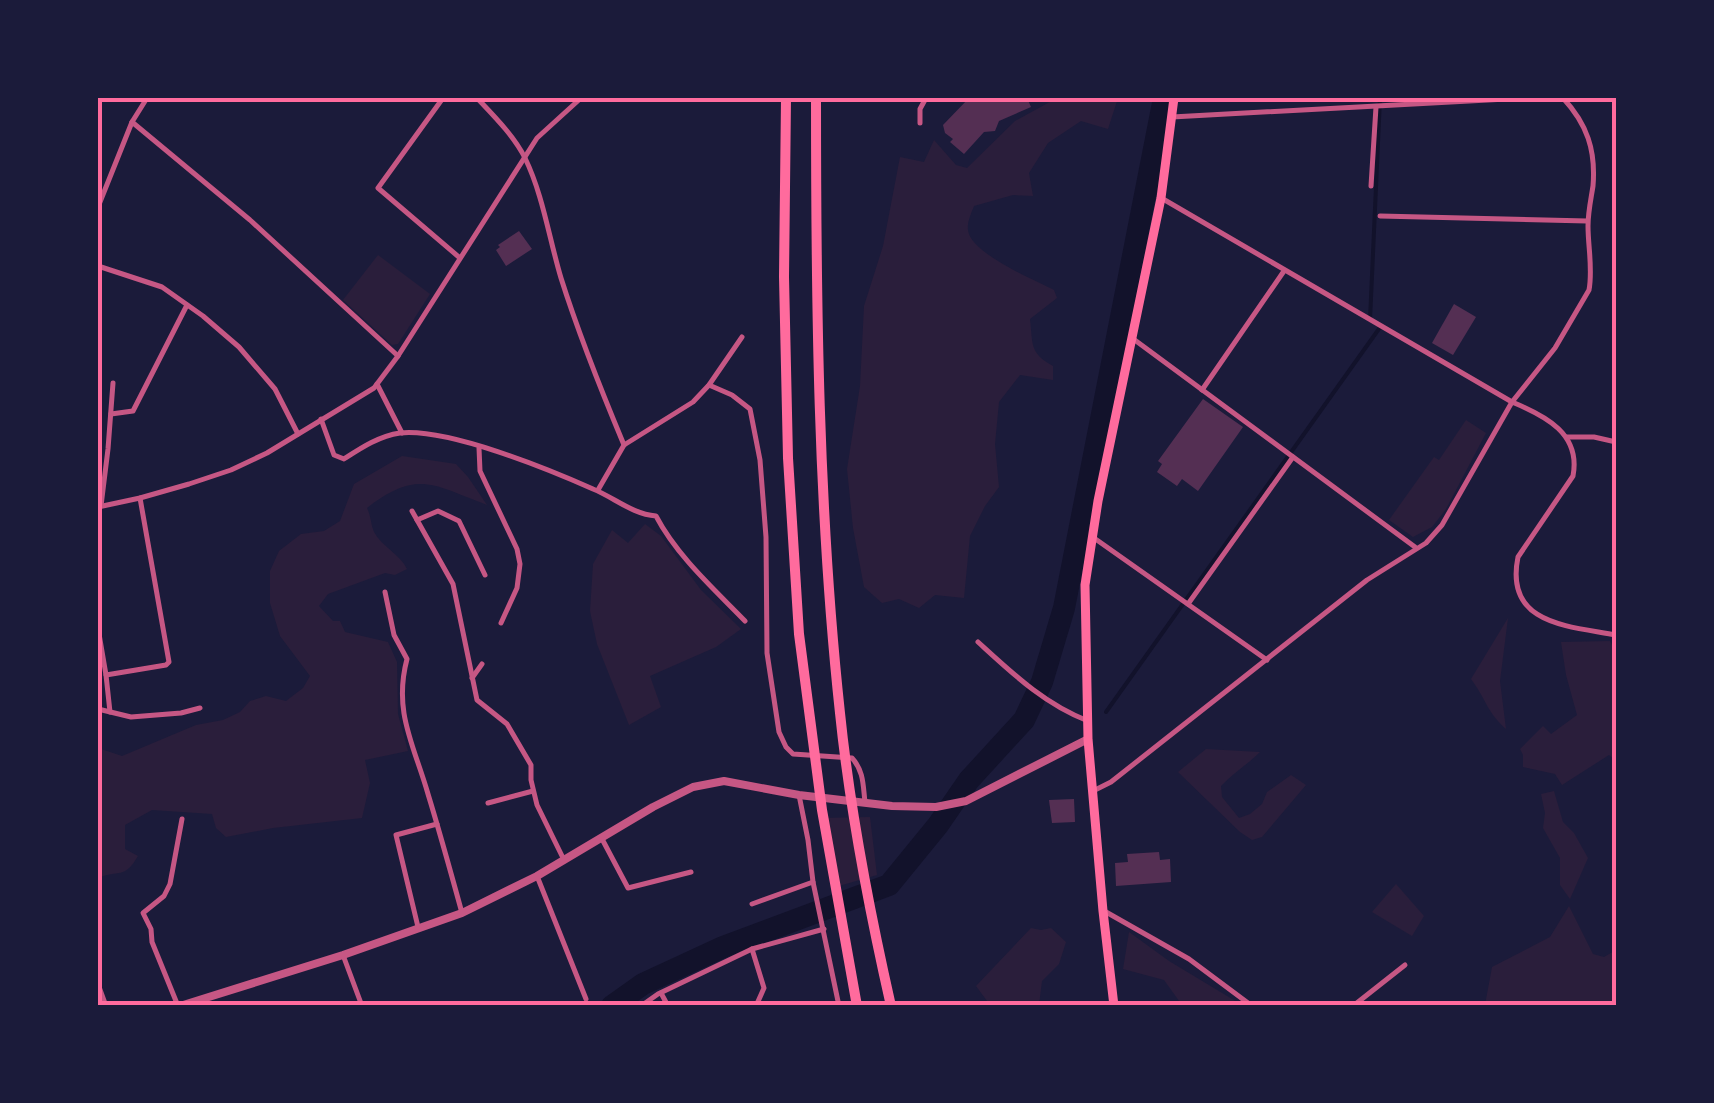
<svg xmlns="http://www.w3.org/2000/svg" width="1714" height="1103" font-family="Roboto,sans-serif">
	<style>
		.green { fill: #2a1e3b }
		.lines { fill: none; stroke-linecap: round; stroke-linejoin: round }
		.stream { stroke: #12122b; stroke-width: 4 }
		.river { stroke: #12122b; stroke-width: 22 }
		.building { fill: #542f53 }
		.minor { stroke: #c65784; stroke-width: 5 }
		.tertiary { stroke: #c65784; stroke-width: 8 }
		.primary { stroke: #ff6b9d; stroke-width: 9 }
		.motorway { stroke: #ff6b9d; stroke-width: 10 }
		.neatline { fill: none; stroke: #ff6b9d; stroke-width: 4 }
	</style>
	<rect width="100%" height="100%" fill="#1b1b3a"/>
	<g class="green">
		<path d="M1057 98H1118L1108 129 1081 121 1048 143 1029 173 1033 196 1013 195 974 206C971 214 967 222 968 230 970 253 1034 280 1054 290L1057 298 1030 319C1033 344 1029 353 1053 366V380L1020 375 999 402 995 444 999 487 985 506 970 536 964 598 935 595 919 608 899 599 882 603 864 587 853 528 847 469 860 386 864 306 883 246 900 157 924 162 934 140 956 165 967 168 1015 121Z"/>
		<polygon points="378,255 430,294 398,344 392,345 343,300"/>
		<polygon points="1466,420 1486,433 1446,509 1432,527 1413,537 1389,520 1434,457 1439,460"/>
		<path d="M402 456 456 464 468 477 487 505C433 485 418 469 367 508 371 516 371 525 374 532 382 547 400 554 407 569L395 575 385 573 328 594 319 606 333 621H340L345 632 388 642 397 662 398 714 408 751 365 760 370 783 362 818 273 828 226 837 216 828 212 814 152 810 125 825V849L138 856C124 880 119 869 98 878V748L122 756 196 725 223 720 240 712 250 701 266 696 286 701 303 688 310 676 280 636 270 603V571L279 551 301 534 324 531 340 521 354 484Z"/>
		<polygon points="645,524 661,536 701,590 741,629 716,647 650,676 661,707 629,725 597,644 590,611 593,564 612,530 628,543"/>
		<path d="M1508 618 1500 681 1506 729C1486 711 1486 699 1471 679Z"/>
		<polygon points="1610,641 1616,652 1616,761 1609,755 1562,785 1555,774 1523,767 1523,755 1520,749 1543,726 1551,734 1577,715 1566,675 1561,642"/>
		<path d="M1206 749 1260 752C1247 765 1233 773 1221 786L1222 797 1239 818 1250 814 1262 804 1267 792 1291 775 1306 785 1262 837 1252 840 1240 832 1178 772Z"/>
		<polygon points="1554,791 1563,822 1574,833 1588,858 1570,899 1560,885 1560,858 1543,828 1545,813 1541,794"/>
		<polygon points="870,817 877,875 832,888 819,818"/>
		<polygon points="1396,884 1424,916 1412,936 1372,912"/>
		<polygon points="1569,906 1593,954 1604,957 1616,950 1616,1005 1485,1005 1492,967 1550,937"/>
		<polygon points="1031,928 1041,930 1051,928 1066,942 1059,964 1042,981 1039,1005 990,1005 976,986"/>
		<polygon points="1129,932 1169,961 1242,1005 1182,1005 1164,980 1123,969"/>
	</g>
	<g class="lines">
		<g class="stream">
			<polyline points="1370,320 1380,98"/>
			<polyline points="1106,712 1381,326"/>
		</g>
		<polyline class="river" points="612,1006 643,984 723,947 889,885 938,825 969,780 1024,720 1042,682 1064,608 1164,98"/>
	</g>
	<g class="building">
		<polygon points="969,98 1027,98 1031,107 999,121 995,131 984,132 964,154 950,142 953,139 945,133 943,125"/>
		<polygon points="519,231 532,249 506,266 496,250 500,247 498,245"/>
		<polygon points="1454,304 1476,317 1453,355 1432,343"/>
		<polygon points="1203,399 1243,427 1198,491 1182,479 1177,486 1157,472 1162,464 1158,461"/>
		<polygon points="1074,799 1075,822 1052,823 1049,800"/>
		<polygon points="1159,852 1160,860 1170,859 1171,882 1116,886 1115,863 1128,862 1127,854"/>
	</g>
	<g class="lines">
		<g class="minor">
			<polyline points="443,98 378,188 460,258"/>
			<path d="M477 98C494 116 514 136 525 158 543 195 549 238 561 278 579 335 601 390 624 445"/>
			<polyline points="1172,117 1525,98"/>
			<polyline points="132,122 250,220 398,356"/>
			<polyline points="920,123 920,109 926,98"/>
			<polyline points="1371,186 1376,107"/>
			<path d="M1163 199 1512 402C1546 416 1581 434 1573 476L1518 557C1504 625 1569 626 1616 635"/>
			<polyline points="98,207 132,122 147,98"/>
			<polyline points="1380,216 1587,221"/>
			<polyline points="98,266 162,287 203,316 239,347 275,389 298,434"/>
			<polyline points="1132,338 1415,547"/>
			<polyline points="377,384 402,433"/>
			<path d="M709 385 732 395 750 409 760 460 766 537 767 653 779 732 786 747 793 754 852 758C864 771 863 786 865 802"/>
			<polyline points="1202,390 1284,271"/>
			<polyline points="111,414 133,411 187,305"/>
			<path d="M321 419 334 455 344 459C361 448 379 436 400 433 448 428 548 469 593 489 615 498 632 514 656 516 677 556 714 589 745 621"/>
			<polyline points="1567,437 1594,437 1616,442"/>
			<polyline points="479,448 480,471 517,549 520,564 517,588 501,623"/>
			<polyline points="598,490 624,445 693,402 709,385 742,337"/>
			<polyline points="101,506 108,449 113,383"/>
			<polyline points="98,507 140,498 189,484 231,470 267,453 374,388 398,356 537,138 581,98"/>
			<polyline points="412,511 453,584 477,700 507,724 531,765 531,780 537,805 564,860"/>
			<polyline points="417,520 438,511 459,521 485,575"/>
			<polyline points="1094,538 1267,660"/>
			<path d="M385 592 394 635 407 659C393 712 414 745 428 794 440 833 451 873 462 913"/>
			<polyline points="1188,604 1293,457"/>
			<polyline points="98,628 106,675 166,665 169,662 140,498"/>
			<path d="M978 642C1012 673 1044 704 1088 721"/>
			<polyline points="106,675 110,712"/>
			<polyline points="472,678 482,664"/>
			<polyline points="98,709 131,717 181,713 200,708"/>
			<path d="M1093 791 1111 782 1367 580 1426 543 1442 525 1512 402 1555 348 1589 290C1593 269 1588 247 1588 226 1588 212 1591 199 1593 186 1596 150 1587 124 1563 98"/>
			<polyline points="799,795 808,840 813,882 839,1006"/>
			<polyline points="488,803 533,791"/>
			<polyline points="601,837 628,888 691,872"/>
			<polyline points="537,876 586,999"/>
			<polyline points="752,904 813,882"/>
			<polyline points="1106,912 1189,959 1252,1006"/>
			<polyline points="418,927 396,835 437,824"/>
			<polyline points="752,949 764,988 756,1006"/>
			<polyline points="343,955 362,1006"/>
			<polyline points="98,984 106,1006"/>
			<polyline points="661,993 668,1006"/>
			<polyline points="178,1006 152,942 151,929 143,913 164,896 170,884 182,819"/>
			<polyline points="641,1006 658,994 752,949 824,929"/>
			<polyline points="1353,1006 1405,965"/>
		</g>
		<polyline class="tertiary" points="180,1006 343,955 462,913 537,876 653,807 693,787 724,781 799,795 892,806 936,807 966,801 1088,739"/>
		<polyline class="primary" points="1114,1006 1103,911 1088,739 1085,585 1098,501 1161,198 1174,98"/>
		<g class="motorway">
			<polyline points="786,98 784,277 788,458 799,634 822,810 857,1006"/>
			<path d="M816 98C816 303 818 509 840 713 850 811 869 909 891 1006"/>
		</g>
	</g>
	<rect width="1714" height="1103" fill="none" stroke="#1b1b3a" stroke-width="200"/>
	<rect x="100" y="100" width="1514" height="903" class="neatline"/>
</svg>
